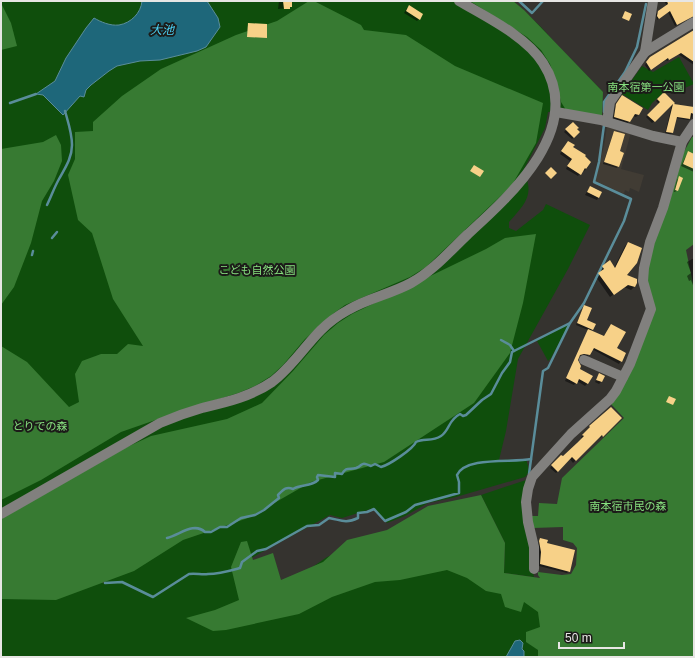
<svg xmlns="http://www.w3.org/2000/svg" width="695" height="658" font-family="Helvetica,'Noto Sans JP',sans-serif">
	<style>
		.built { fill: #413c34 }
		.green { fill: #0f4e0c }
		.forest { fill: #377a32 }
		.water { fill: #1e677a; stroke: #5a8d9a }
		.shadow { fill: #0007 }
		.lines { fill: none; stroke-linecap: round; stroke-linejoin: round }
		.stream { stroke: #5a8d9a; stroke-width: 2.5 }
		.building { fill: #f7d188 }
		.minor { stroke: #81807e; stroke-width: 10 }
		.labels { text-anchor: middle; stroke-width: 4; stroke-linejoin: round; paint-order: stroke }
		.park-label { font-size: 11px; fill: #87e07f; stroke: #1c1b19 }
		.water-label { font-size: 12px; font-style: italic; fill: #4cd4f7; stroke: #1c1b19 }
	</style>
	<rect width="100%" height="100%" fill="#35332f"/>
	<polygon class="built" points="607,126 631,132 621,169 644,175 639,192 630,188 629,192 625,190 624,194 595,181 604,146"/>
	<g class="green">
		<path d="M1 1H513L541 27 559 47 603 92 602 102 566 110 548 112 545 128 523 171C536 194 524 205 509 222V228L516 231 543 210 546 204 590 225 568 269 518 359 506 431 499 460 526 459C528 466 531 471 525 477L456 497 428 503 405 516 387 523 374 508 342 518 330 515 244 562 246 592 295 579 327 557 408 524 461 549 539 598 552 657H1V576L54 583H108L83 569H1Z"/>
		<polygon points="679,57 694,84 673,93 664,92 652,103 648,110 622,94 642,66 653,72"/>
		<polygon points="569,324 551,358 548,361 537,341"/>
		<polygon points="526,480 533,572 534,577 504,573 505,543 481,495"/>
	</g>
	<g class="forest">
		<polygon points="309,1 314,1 361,25 364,30 406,35 455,66 543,103 536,143 512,185 426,267 410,277 345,305 334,313 305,339 283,365 271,376 255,386 238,393 190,408 121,432 41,480 1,500 1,346 27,362 69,407 79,402 75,374 82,361 101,354 117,354 128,344 143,346 113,299 92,233 78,220 68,175 75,159 75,132 93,131 93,122 122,96 161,69 236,35 277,21"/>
		<polygon points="470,1 513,1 524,10 603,92 602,117 566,110 561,102 556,81 550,64 541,50 527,37"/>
		<polygon points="1,3 11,23 17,46 1,50"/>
		<polygon points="56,135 61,145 62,161 54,181 42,201 31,243 14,287 1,305 1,149 43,142"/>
		<polygon points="692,137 694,137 694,244 686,250 694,288 694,657 538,657 538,650 526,642 526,632 540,627 538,612 524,602 521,612 505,607 501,594 486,591 467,578 447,570 400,580 375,582 332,597 299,614 226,630 213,631 186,618 215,610 239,600 231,567 241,542 247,541 253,560 273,553 281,580 323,562 347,540 387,530 428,506 481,495 505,543 504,573 540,578 538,575 538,572 562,575 571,574 576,565 577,548 573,543 563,540 563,527 533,528 530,516 538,516 539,503 557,504 562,478 624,418 609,402 654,309 646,279 651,243 679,161"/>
		<polygon points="536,234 523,303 510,353 474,403 384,462 311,482 248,518 183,540 134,571 56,600 1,599 1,519 125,448 151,436 227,419 262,403 293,371 324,335 338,323 352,314 486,249 505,238"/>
	</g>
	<g class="water">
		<path d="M142 1H207L218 18 220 27 206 47 197 51 160 60 140 61 117 66 109 71 91 85 86 90 84 97 80 96 63 115 43 95 36 94 55 81 66 58 86 28 94 18C101 22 110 26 119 25 131 23 141 13 142 1Z"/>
		<polygon points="520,640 523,643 522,649 524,651 524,657 506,657 515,641"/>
	</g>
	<g class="shadow">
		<polygon points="279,1 291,1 291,6 289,8 278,9"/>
		<polygon points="664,1 694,1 694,19 691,17 675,26 668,12 657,20 656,14 667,6"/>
		<polygon points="407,8 419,19 417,21 404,13"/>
		<polygon points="694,31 694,65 678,54 667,61 666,60 649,71 645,65 650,58"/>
		<polygon points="664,93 674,103 652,123 646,117 659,104 656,101"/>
		<polygon points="621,99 638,115 636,117 633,116 627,124 613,119 615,107"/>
		<polygon points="672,104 694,108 692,117 690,119 688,120 676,118 672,133 670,135 665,134"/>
		<polygon points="573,123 579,132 572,139 564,132"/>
		<polygon points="615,132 619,152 618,166 617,168 603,164 613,134"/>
		<polygon points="566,144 589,162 586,169 584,171 582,170 578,176 566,169 570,161 560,154"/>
		<polygon points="688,152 694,155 694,172 681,166"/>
		<polygon points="679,178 677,190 675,192 674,192 677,180"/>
		<polygon points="590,187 601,193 597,200 585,195"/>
		<polygon points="628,243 626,276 635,280 634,287 631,290 624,287 610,297 596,277 601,272 599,270 610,262 614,268 625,246"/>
		<polygon points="694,258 694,288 691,280 689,281 687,276 691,273 687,262"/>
		<polygon points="584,306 586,320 592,329 590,331 615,349 625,353 619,364 592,349 587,357 581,355 579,356 576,360 579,369 587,384 585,386 577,381 574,385 565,381 588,330 576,325"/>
		<polygon points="599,375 601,382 599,384 595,382"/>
		<polygon points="621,418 600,438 599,436 573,463 570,459 556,473 550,468 561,456 563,458 582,439 581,437 589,430"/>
		<polygon points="541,539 546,543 569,571 567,573 539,566 539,555 538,544"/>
	</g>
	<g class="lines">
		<g class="stream">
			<polyline points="519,1 532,13 543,1"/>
			<polyline points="10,103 36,94"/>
			<polyline points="604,112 604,102 625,72 637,47 646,4"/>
			<path d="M47 205C51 197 54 188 59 179 65 168 72 158 72 145 72 133 68 122 65 111"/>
			<polyline points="52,238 57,232"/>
			<polyline points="32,255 33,251"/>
			<polyline points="501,340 510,345 514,351"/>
			<polyline points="529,474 543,371 548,368 570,323 584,303 624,221 631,199 594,182 599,162 604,125"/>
			<path d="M167 538C181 534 194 522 205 532H211L220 527H227L241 518 255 515 264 510 279 498 278 495C283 490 286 486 293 489 301 484 311 487 318 480L317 477 318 475 335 477V473L342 474C346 466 350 470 356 468 364 465 360 461 371 466L375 464 381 467C389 465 413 449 416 442 424 438 432 442 441 436 450 430 448 420 460 414L463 416 466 415 482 400 491 394 502 373 510 362 512 352 570 323"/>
			<path d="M105 583 122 582 153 597 189 574C196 573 202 575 208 574 219 574 229 571 240 568L242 562 257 551 266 549 307 526 319 525 329 518C341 520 345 524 358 518V513L367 512 374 509 385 521 406 512 415 505 459 493V482L457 475C466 456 513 463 531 459"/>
		</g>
	</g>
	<g class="building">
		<polygon points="283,1 292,1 292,7 290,7 290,9 284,9"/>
		<polygon points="667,1 694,1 694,16 677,25 670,11 659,19 657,16 658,11 668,4"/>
		<polygon points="409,5 423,14 420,20 406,11"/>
		<polygon points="625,11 632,14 629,21 622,18"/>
		<polygon points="248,23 267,24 267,38 247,37"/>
		<polygon points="694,30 694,62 681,53 669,60 668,58 651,70 646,62 650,57"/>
		<polygon points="664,92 675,103 674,104 694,107 694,114 691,113 690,119 677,117 673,133 666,132 673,104 655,122 647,115 660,102 657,99"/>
		<polygon points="622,95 643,108 639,115 635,114 630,122 614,117 616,104"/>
		<polygon points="573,122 579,128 577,129 580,132 574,138 565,129"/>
		<polygon points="614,131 625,134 620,151 624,153 619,167 604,162"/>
		<polygon points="568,141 575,145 573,147 586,155 585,156 591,162 586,169 585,168 581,175 567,166 572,159 561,151"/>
		<polygon points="688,151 694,154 694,169 683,164"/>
		<polygon points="474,165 484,171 480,177 470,171"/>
		<polygon points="551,167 557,173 551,179 545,173"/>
		<polygon points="679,176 683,178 678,191 675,190"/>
		<polygon points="590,186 602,192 599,198 587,192"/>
		<polygon points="628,242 642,248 637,263 627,275 637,279 637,283 635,287 628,285 614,295 598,273 604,269 602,266 610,260 615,268"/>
		<polygon points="584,305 592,308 587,320 596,324 593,330 577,323"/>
		<polygon points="611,324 626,332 617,348 626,353 622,362 594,348 590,355 584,354 580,355 578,360 581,366 580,369 593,376 588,384 579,379 577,384 566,378 588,329 604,336"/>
		<polygon points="599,373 605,376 602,382 596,380"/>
		<polygon points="669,396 676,399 673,405 666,402"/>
		<polygon points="611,407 622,418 603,437 602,435 576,461 572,457 558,472 551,465 561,455 563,456 577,443 584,436 582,435 590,427 589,426"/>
		<polygon points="540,538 548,540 547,543 575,550 570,572 540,564 541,552 539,541"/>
	</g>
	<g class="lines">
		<g class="minor">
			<polyline points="645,52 694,22"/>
			<polyline points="556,112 601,120 653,136 682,142"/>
			<polyline points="607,122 610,102 645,52 653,1"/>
			<polyline points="584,360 623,377"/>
			<path d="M1 514 160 423C174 417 188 412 202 408 227 402 250 397 272 382 291 368 304 347 321 330 329 322 339 315 348 310 368 298 391 294 411 283 433 271 450 251 468 234 512 194 585 128 543 63 526 36 486 17 459 1"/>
			<polyline points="534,569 534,547 528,522 526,502 528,489 532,477 571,434 610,399 616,391 630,364 651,309 643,281 644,268 650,242 663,208 682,142 694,124"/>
		</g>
	</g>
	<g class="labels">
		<g class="park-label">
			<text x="646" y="91">南本宿第一公園</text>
			<text x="257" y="274">こども自然公園</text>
			<text x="40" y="430">とりでの森</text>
			<text x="628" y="510">南本宿市民の森</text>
		</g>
		<g class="water-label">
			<text x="162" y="34">大池</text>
		</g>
	</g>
	<rect width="695" height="658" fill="none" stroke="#e7e6e4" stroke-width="4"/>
	<path d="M559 642v6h65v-6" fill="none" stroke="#e7e6e4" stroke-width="2"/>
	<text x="565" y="642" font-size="12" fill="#e7e6e4" stroke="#1c1b19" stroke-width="3" paint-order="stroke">50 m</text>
</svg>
